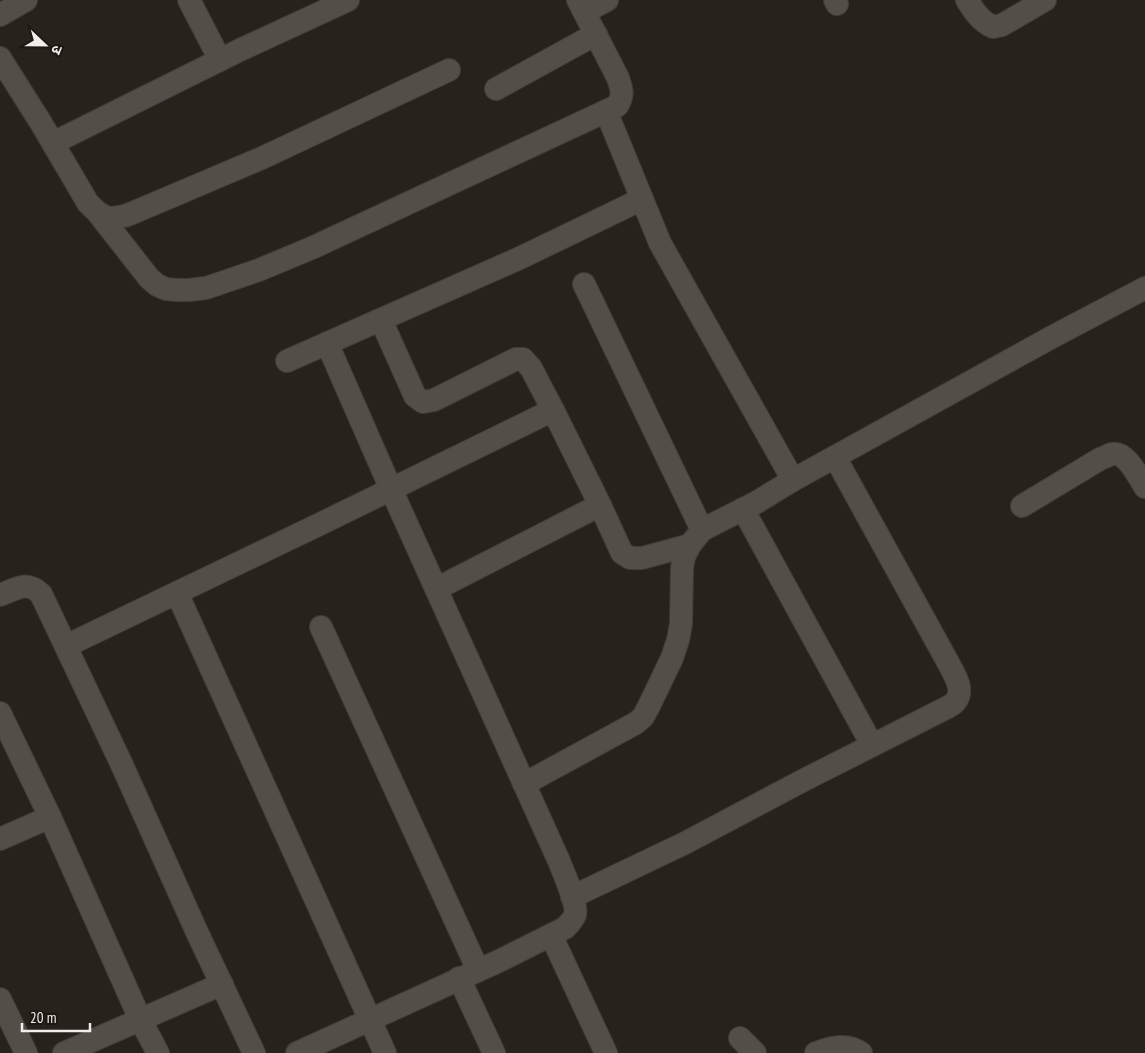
<svg xmlns="http://www.w3.org/2000/svg" width="1145" height="1053" font-family="'PT Sans Narrow','Noto Sans Devanagari',sans-serif">
	<style>
		.lines { fill: none; stroke-linecap: round; stroke-linejoin: round }
		.minor-casing { stroke: #423d39; stroke-width: 24 }
		.minor { stroke: #544e48; stroke-width: 22 }
	</style>
	<rect width="100%" height="100%" fill="#27221c"/>
	<g class="lines">
		<g class="minor-casing">
			<g id="minor">
				<polyline points="189,0 220,60"/>
				<polyline points="835,0 837,4"/>
				<path d="M967 0C974 11 980 21 993 27L1002 25 1045 0"/>
				<polyline points="585,12 607,0"/>
				<polyline points="0,15 26,0"/>
				<path d="M0 58 41 123 88 203C103 219 109 221 130 214L262 158 449 70"/>
				<polyline points="496,89 596,34"/>
				<polyline points="606,111 660,243 793,480"/>
				<polyline points="53,143 240,50 348,0"/>
				<path d="M98 213 149 278 157 285 166 289 177 290H189L206 288 259 270 314 247 617 106C624 95 622 90 618 78L578 0"/>
				<polyline points="584,284 702,530"/>
				<polyline points="381,320 415,396 423,402 434,400 516,359 523,359 531,368 553,410 600,505 622,553 630,558 642,558 690,545"/>
				<polyline points="287,361 520,258 642,199"/>
				<path d="M1022 506 1100 459C1104 458 1108 455 1112 454 1126 451 1138 476 1145 487"/>
				<polyline points="743,509 872,745"/>
				<polyline points="436,589 600,505"/>
				<polyline points="177,593 385,1053"/>
				<path d="M0 595C17 589 26 580 41 594L122 765 196 930 254 1053"/>
				<polyline points="321,627 478,970"/>
				<polyline points="66,646 318,525 553,410"/>
				<polyline points="0,713 50,817 140,1019 158,1053"/>
				<polyline points="524,784 636,723 643,717 648,708 672,658 678,640 681,624 682,568 684,557 690,545 702,530 757,502 793,480 1052,337 1145,288"/>
				<polyline points="0,839 50,817"/>
				<path d="M572 897 685 843 802 781 948 707C951 705 954 704 955 702 965 691 955 676 950 666L835 457"/>
				<polyline points="551,935 606,1053"/>
				<polyline points="459,978 494,1053"/>
				<polyline points="0,999 26,1053"/>
				<polyline points="740,1038 755,1053"/>
				<polyline points="64,1053 222,984"/>
				<path d="M297 1053 499 961 565 928C569 924 573 920 575 915 578 904 563 872 559 861L391 489 327 343"/>
				<path d="M816 1053C832 1047 847 1043 861 1053"/>
			</g>
		</g>
		<use href="#minor" class="minor"/>
	</g>
	<g transform="translate(45 45) rotate(112)" stroke="#1e1813" stroke-width="4" paint-order="stroke">
	<path d="M0-4L9 19L0 12L-9 19Z" fill="#f1ede9"/>
	<text y="-8" font-size="14" font-weight="bold" text-anchor="middle" fill="#f1ede9">उ</text>
	</g>
	<path d="M22 1023v8h68v-8" fill="none" stroke="#f1ede9" stroke-width="2.5"/>
	<text x="30" y="1023" font-size="15" fill="#f1ede9" stroke="#1e1813" stroke-width="4" paint-order="stroke">20 m</text>
</svg>
